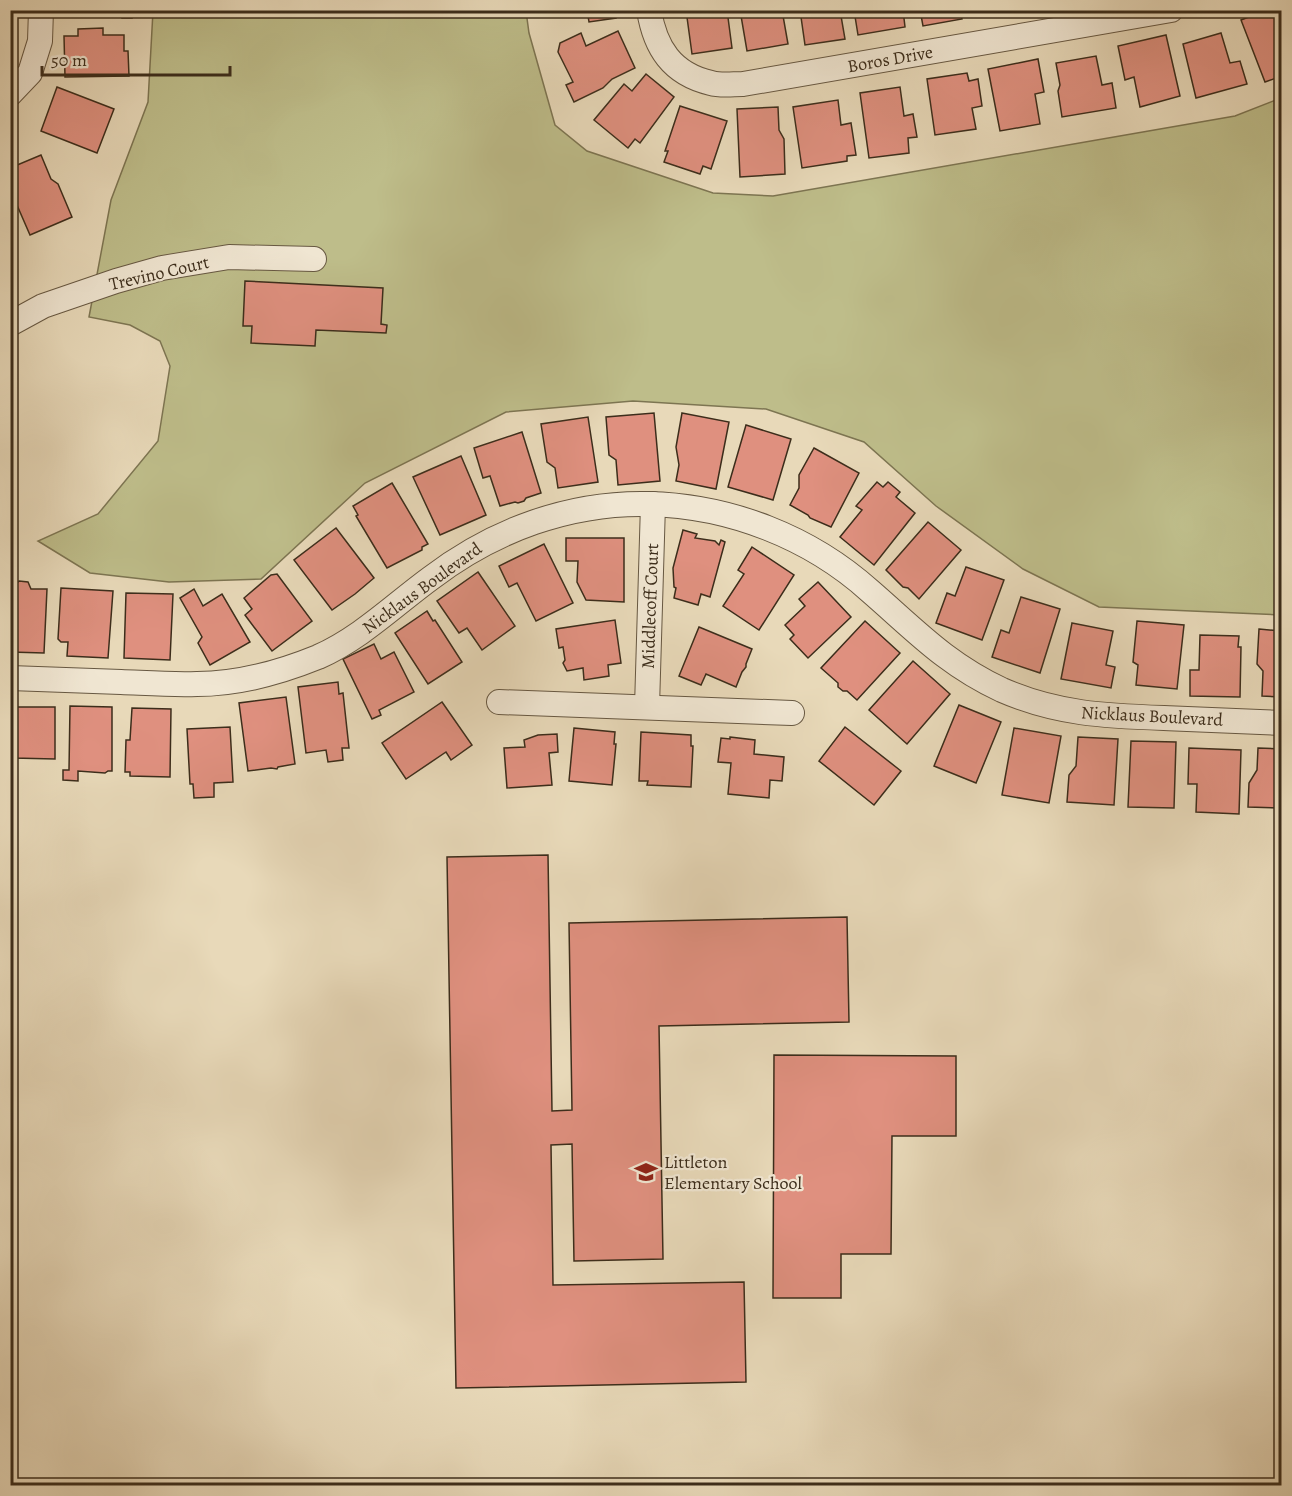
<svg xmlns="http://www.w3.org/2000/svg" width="1292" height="1496" font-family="Alegreya,serif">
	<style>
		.green { fill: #bebd8a; stroke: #7d7552; stroke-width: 1.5 }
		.building { fill: #df907f; stroke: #3c2d1b; stroke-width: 1.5 }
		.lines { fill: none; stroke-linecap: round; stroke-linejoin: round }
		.street-casing { stroke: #675842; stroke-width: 26 }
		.street { stroke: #f0e6d2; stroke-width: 24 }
		.labels { text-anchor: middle; stroke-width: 4.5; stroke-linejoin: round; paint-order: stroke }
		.street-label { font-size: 18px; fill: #3c2d1b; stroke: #f0e6d2 }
		.poi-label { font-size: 18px; fill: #3c2d1b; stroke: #f0e6d2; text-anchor: start }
	</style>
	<rect width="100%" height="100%" fill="#e8d9b9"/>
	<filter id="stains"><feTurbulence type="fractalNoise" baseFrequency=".00333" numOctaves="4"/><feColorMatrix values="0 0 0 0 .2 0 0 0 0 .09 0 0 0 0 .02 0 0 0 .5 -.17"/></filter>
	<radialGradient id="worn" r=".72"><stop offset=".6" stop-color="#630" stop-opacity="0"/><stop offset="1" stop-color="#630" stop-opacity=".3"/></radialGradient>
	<polygon class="green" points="153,11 526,11 529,33 555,125 587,151 713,193 773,196 1235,116 1281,98 1281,615 1099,607 1023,569 936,506 864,442 766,409 633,401 506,412 365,483 261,579 169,582 90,573 38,541 98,514 158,441 170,366 160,341 130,325 89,317 111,200 148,102"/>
	<g class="building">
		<polygon points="73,10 131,10 132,18 122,18 122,16 73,17"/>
		<polygon points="548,10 576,10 549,15"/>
		<polygon points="587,10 615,10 616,18 589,22"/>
		<polygon points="686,10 727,10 732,48 692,54"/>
		<polygon points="740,10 782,10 788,44 747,51"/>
		<polygon points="800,10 840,10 845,39 805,45"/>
		<polygon points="854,10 903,10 905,27 858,35"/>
		<polygon points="920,10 960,10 962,19 923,26"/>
		<polygon points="1267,10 1282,10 1282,76 1265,82 1241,20"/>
		<polygon points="103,28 103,35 124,35 124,51 128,51 129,76 65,77 64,36 78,36 78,29"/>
		<polygon points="618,31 635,68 612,79 603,88 574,102 566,85 573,82 558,52 560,43 581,33 586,46"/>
		<polygon points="1221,33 1230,63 1240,61 1247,84 1196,98 1183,44"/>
		<polygon points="1166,35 1180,96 1140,107 1134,77 1125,80 1118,46"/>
		<polygon points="1096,56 1102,85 1112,83 1116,108 1062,117 1058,91 1060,85 1056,63"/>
		<polygon points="1038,59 1044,92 1035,94 1040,124 1000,131 988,69"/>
		<polygon points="967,73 969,81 978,79 982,106 972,108 976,129 935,135 927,79"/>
		<polygon points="646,74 674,97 640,143 635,139 628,148 594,120 624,84 632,91"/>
		<polygon points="57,87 114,109 97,153 41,131"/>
		<polygon points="900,87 904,116 913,114 917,137 908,138 909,153 869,158 860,93"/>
		<polygon points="838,100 841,125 851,123 856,155 847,156 847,161 802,168 793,107"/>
		<polygon points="680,106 727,121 711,169 703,166 700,174 664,162 668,151 665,151"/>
		<polygon points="778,107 779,130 784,139 785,174 740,177 737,109"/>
		<polygon points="41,155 51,179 58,184 72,217 30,235 10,189 10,168"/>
		<polygon points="245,281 383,288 381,324 387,325 386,333 316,330 315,346 251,343 252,326 243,326"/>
		<polygon points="654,413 660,481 618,485 616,460 609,455 606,417"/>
		<polygon points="682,413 729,422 716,489 676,481 679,465 676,447"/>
		<polygon points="588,417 598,482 558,488 555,468 547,462 541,424"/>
		<polygon points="746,425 791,439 773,500 728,487"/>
		<polygon points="522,432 541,493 526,498 524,501 518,503 515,502 500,506 490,476 483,478 474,448"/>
		<polygon points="814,448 859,473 831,527 810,518 808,515 790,505 799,488 799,475"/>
		<polygon points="461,456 486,515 440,535 413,477"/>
		<polygon points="877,482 883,487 888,482 900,492 896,497 915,513 874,565 840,537 862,510 856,506"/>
		<polygon points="392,483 428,544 422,547 422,550 387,568 356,516 358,515 353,506"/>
		<polygon points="928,522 961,550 919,599 908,588 903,587 886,570"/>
		<polygon points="336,528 374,578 355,594 332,610 294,560"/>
		<polygon points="683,530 697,534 695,538 715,541 719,545 721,540 725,542 710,597 701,594 698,605 674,598 676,588 674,587 673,568"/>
		<polygon points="566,538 624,538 624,602 586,600 577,582 578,561 566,561"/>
		<polygon points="544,544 573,603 536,621 517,583 509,587 499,566"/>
		<polygon points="752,547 794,575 759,630 723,606 744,574 738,570"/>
		<polygon points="966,567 1004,580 982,640 936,623 947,593 955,596"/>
		<polygon points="478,572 515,626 482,650 467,628 459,633 437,601"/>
		<polygon points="277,574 312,621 272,651 245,615 252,609 244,598 271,575"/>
		<polygon points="19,581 28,582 31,589 47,589 44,653 10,652 10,588 15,588 15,585"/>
		<polygon points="818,582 851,617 808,658 790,639 794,635 785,625 805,606 799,599"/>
		<polygon points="61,588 113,591 108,658 67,656 68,642 61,642 58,639"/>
		<polygon points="194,589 203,606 222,594 250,642 210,665 198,643 202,637 180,598"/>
		<polygon points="126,593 173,594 170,660 124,658"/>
		<polygon points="1021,597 1060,609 1040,673 992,657 1001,630 1009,633"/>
		<polygon points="427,611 433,621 435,620 462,662 428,684 395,633"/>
		<polygon points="615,620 621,663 608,665 609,676 584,680 583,668 567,671 563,663 565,660 563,647 559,648 556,629"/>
		<polygon points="865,621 900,653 857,700 847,691 843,691 838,687 838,683 821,668"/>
		<polygon points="1137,621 1184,625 1177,689 1136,685 1138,665 1133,662"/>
		<polygon points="1072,623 1113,631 1106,665 1115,667 1111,688 1061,679"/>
		<polygon points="699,627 752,649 746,664 746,667 742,672 736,687 706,674 701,685 679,676"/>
		<polygon points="1259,629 1282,631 1282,697 1262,696 1263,671 1257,664"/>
		<polygon points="1200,635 1239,636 1238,647 1241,647 1240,697 1190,696 1190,670 1199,670"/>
		<polygon points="374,644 381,659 394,652 414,692 379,710 381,715 372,719 343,659"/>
		<polygon points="913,661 950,694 907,744 869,710"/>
		<polygon points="338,682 339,694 343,693 349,748 342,748 343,760 328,762 326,750 306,753 298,687"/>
		<polygon points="286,697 295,764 278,767 277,769 271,768 248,771 239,703"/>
		<polygon points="442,702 472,745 451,760 446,752 406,779 382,743"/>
		<polygon points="959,705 1001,722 976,783 934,766"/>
		<polygon points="70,706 112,707 112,771 108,771 105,773 78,771 78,781 63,780 63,770 69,770"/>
		<polygon points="14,707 55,707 55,759 13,758"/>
		<polygon points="132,708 171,709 170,777 130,776 130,772 125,772 126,740 130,740"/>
		<polygon points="230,727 233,782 214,783 214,797 194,798 193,784 190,784 187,729"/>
		<polygon points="845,727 901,771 874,805 819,761"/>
		<polygon points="574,728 615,732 614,744 616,744 612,785 569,781"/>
		<polygon points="1014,728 1061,736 1049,803 1002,795"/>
		<polygon points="641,732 691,735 691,746 693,746 691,787 647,785 648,781 639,781"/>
		<polygon points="557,734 558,752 549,753 552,785 507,788 504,748 525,747 524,740 538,735"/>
		<polygon points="730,737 755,740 754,754 784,757 782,781 770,780 769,798 728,794 731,763 718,762 721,738 730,739"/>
		<polygon points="1078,737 1118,739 1114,805 1067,802 1069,775 1076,766"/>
		<polygon points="1131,741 1176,742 1174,808 1128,807"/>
		<polygon points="1189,748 1241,750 1239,814 1196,812 1197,784 1188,784"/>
		<polygon points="1258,748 1282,749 1282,808 1248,807 1249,783 1257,770"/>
		<polygon points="548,855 552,1111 572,1110 569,923 847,917 849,1022 659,1026 663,1259 574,1261 572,1144 551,1145 553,1285 744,1282 746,1382 456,1388 447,857"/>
		<polygon points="774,1055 956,1056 956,1136 892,1136 891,1254 841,1254 841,1298 773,1298"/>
	</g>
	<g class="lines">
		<g class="street-casing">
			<g id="street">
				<path d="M649 10C655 48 672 74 711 83 721 86 733 84 743 84L1171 10"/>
				<polyline points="10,94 30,73 40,41 41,10"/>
				<polyline points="10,324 43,306 116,281 162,268 229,257 314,259"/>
				<path d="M10 678C47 679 84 681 121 682 146 683 172 685 197 684 238 684 281 672 318 657 361 638 394 605 431 578 494 530 570 502 649 504 730 506 810 537 870 591 915 630 946 664 1002 690 1057 714 1105 716 1164 718 1203 720 1242 721 1282 723"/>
				<polyline points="499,702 792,713"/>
				<polyline points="647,707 653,504"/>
			</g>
		</g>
		<use href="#street" class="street"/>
	</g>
	<defs>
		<g id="school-bare" transform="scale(1.8)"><path d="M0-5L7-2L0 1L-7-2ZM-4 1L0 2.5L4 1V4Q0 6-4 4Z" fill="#8f2418" stroke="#f0e6d2" stroke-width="2.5" paint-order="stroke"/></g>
	</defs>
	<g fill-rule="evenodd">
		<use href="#school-bare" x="646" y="1172"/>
	</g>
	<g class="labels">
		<g class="street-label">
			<text transform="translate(890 59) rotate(-10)" y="6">Boros Drive</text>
			<text transform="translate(159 273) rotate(-13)" y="6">Trevino Court</text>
			<text transform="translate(422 588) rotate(-36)" y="6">Nicklaus Boulevard</text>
			<text transform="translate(650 606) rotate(-88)" y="6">Middlecoff Court</text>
			<text transform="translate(1152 716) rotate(3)" y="6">Nicklaus Boulevard</text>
		</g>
		<g class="poi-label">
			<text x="664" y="1168">Littleton<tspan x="664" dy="21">Elementary School</tspan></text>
		</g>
	</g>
	<rect width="1292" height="1496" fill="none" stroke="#e8d9b9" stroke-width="36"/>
	<rect x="12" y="12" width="1268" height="1472" fill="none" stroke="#3c2d1b" stroke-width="3"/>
	<rect x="18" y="18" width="1256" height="1460" fill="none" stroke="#3c2d1b" stroke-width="1.5"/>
	<path d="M42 66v9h188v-9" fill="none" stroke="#3c2d1b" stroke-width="3"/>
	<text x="51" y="66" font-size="18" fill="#3c2d1b" stroke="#f0e6d2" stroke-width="4.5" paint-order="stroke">50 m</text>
	<rect width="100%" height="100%" filter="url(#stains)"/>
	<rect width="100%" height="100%" fill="url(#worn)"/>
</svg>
